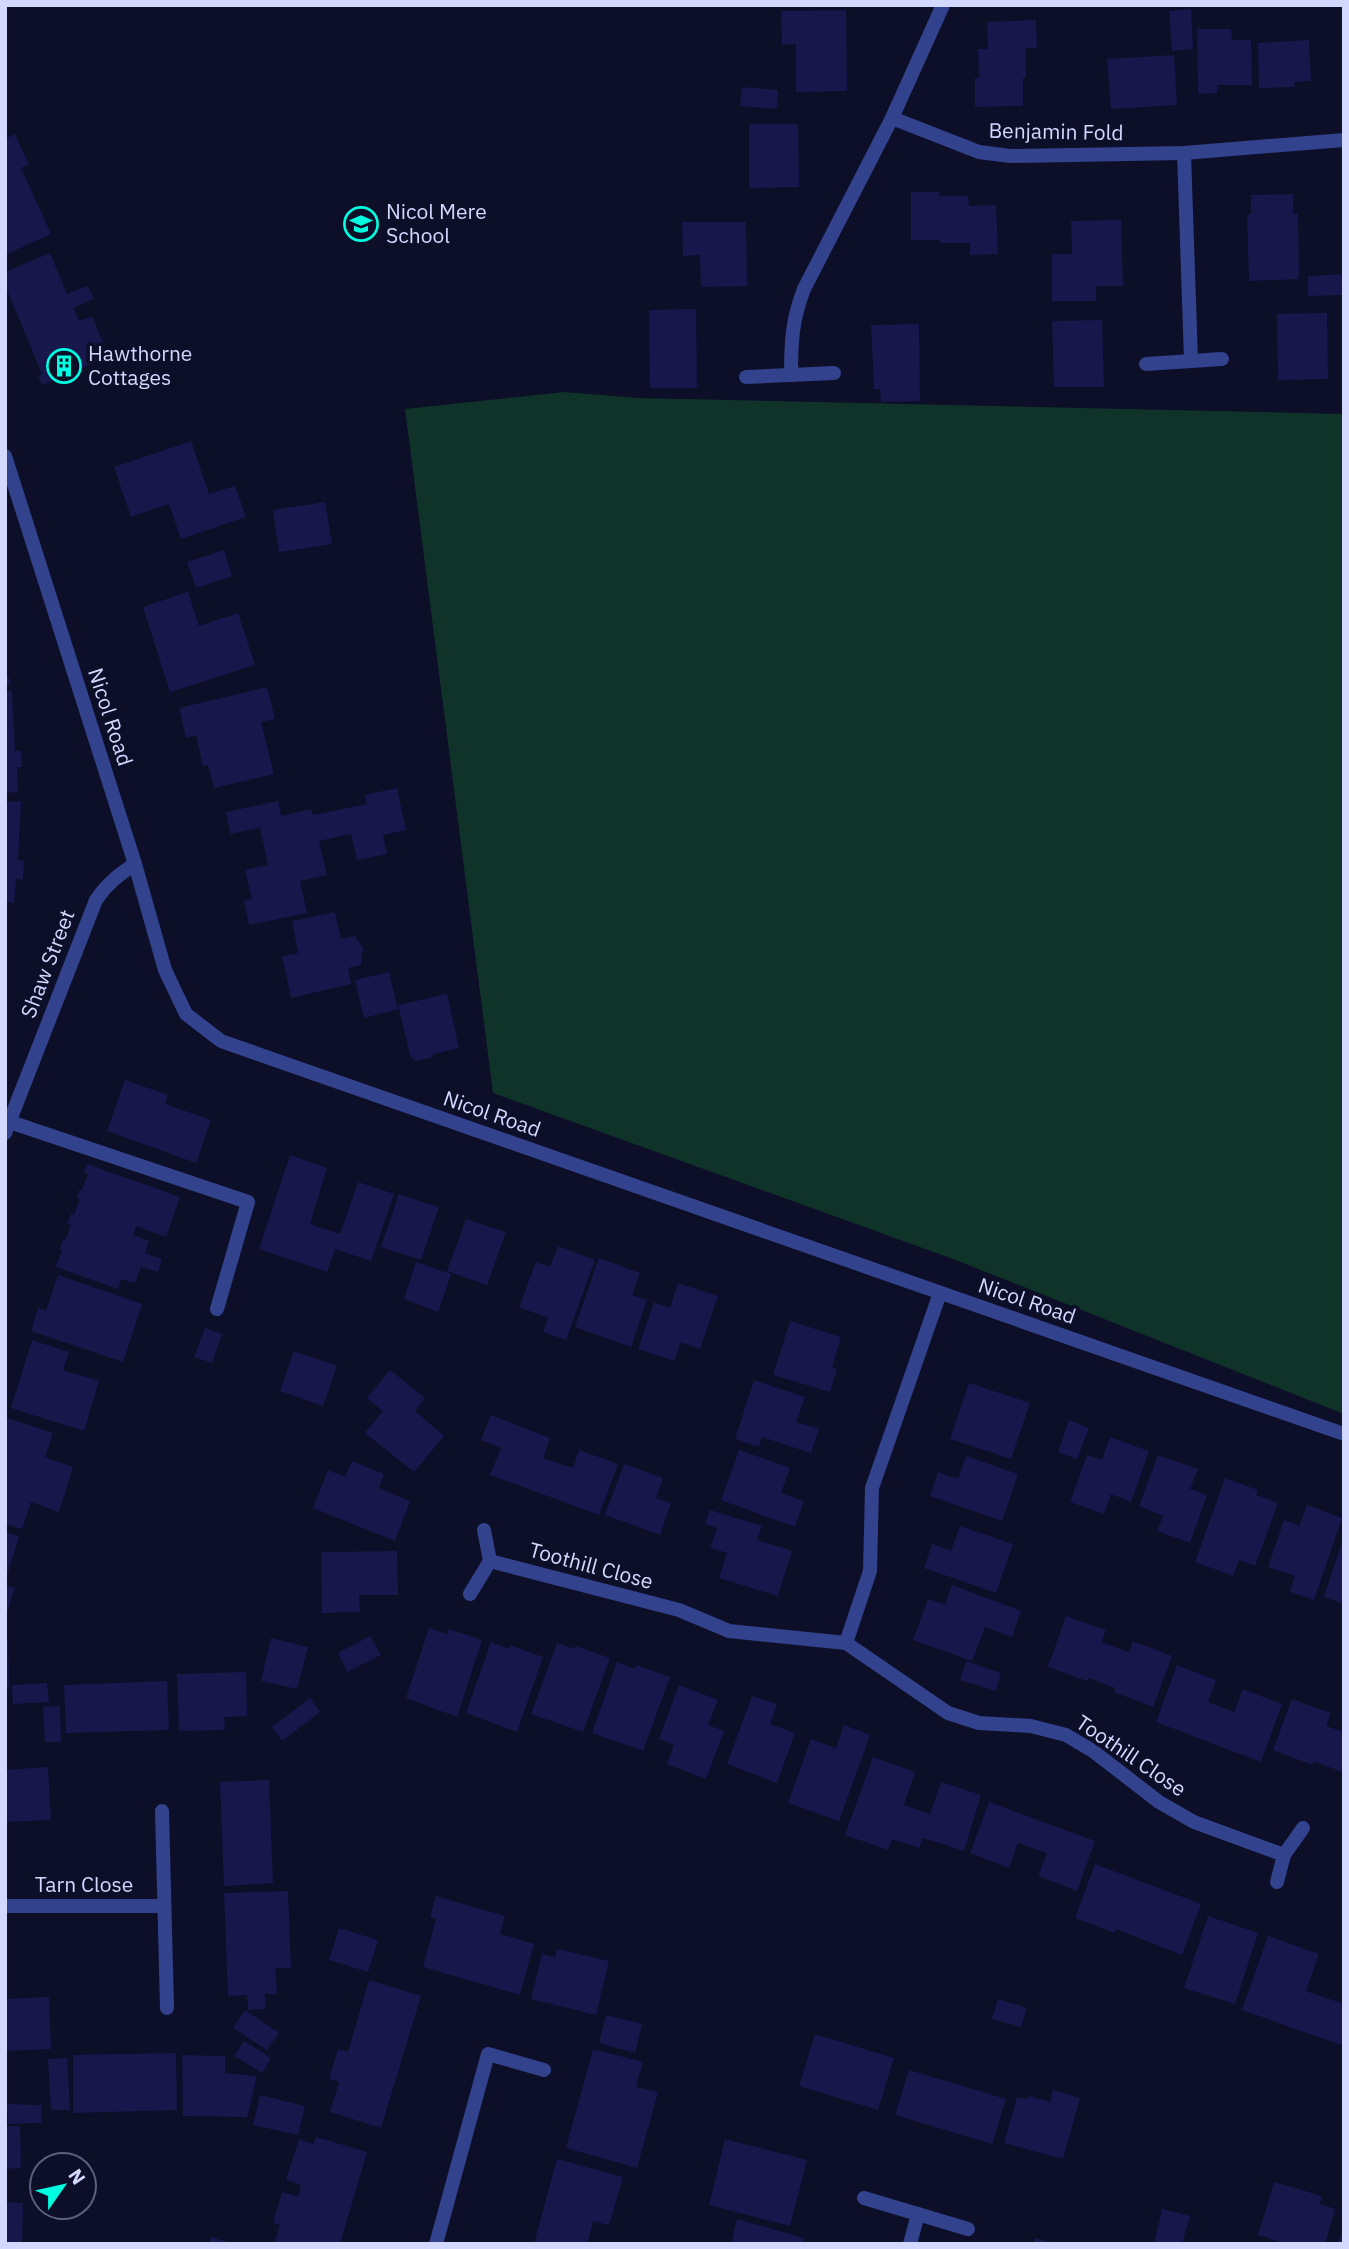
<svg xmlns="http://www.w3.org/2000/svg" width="1349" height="2249" font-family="'IBM Plex Sans',sans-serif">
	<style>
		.green { fill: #0f3229 }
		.building { fill: #17174b }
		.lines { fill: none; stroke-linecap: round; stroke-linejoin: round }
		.service { stroke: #32428c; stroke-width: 14 }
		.minor { stroke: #32428c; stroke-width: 14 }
		.tertiary { stroke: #32428c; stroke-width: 14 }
		.labels { text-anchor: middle; stroke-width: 7; stroke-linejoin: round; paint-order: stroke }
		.street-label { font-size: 21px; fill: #d3d8ff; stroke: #0d0e28 }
		.poi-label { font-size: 21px; fill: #d3d8ff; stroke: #0d0e28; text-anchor: start }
	</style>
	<rect width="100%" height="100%" fill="#0d0e28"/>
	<polygon class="green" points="564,392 638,398 1344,414 1344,1414 953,1259 493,1093 405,409"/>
	<g class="building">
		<polygon points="1191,9 1193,49 1172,51 1169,11"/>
		<polygon points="846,10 847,91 796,92 796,44 782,45 781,11"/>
		<polygon points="1036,20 1037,48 1026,48 1026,77 1023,78 1023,106 975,107 975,78 979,78 978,49 988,49 987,22"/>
		<polygon points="1197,29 1231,29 1232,40 1251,40 1252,85 1217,85 1217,93 1198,94"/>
		<polygon points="1309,40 1311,81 1294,82 1295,87 1259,88 1258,43"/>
		<polygon points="1174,55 1177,105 1111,109 1107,59"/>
		<polygon points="742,87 778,90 777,109 740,106"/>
		<polygon points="749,124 798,124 799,187 749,188"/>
		<polygon points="15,134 29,165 21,168 51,234 5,255 5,139"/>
		<polygon points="911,192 940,192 939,196 968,196 969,206 996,205 998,254 970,255 970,243 940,243 940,240 911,240"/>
		<polygon points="1293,194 1293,214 1298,214 1299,279 1249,281 1247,215 1251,214 1251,195"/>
		<polygon points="1121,220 1123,286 1096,286 1096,301 1052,301 1052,254 1072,254 1071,221"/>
		<polygon points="682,222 746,222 747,286 701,287 700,255 683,256"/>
		<polygon points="50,253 67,294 88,286 94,299 73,308 79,321 92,316 109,357 42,385 38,375 42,374 5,285 5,272"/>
		<polygon points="1342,274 1342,295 1308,296 1308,276"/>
		<polygon points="696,309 697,388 650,388 649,310"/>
		<polygon points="1327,313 1328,379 1278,380 1277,314"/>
		<polygon points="1102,320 1104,387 1054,387 1052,321"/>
		<polygon points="919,324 920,401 881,402 880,389 874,389 871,325"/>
		<polygon points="191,441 209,494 235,486 246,517 181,539 169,504 131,517 114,467"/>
		<polygon points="325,502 332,544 279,552 273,510"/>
		<polygon points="224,550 232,576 196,588 187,562"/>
		<polygon points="188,592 199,626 238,613 255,665 170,692 143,607"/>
		<polygon points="5,669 11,684 5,686"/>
		<polygon points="267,687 275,719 261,722 274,774 214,788 208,765 203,766 196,735 186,738 179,708"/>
		<polygon points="12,690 15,751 21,751 22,767 17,767 18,792 5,793 5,693"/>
		<polygon points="397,788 406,830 383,835 387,854 357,860 351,834 319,841 327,875 300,881 307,913 249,925 244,901 252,899 245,870 268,865 260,828 230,834 226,812 278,801 281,816 311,809 313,815 367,804 365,795"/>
		<polygon points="21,801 18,860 24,861 23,880 16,879 14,903 5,902 5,802"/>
		<polygon points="335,912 341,939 355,936 363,948 361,965 348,968 351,984 291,998 282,956 298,953 292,921"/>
		<polygon points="389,972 398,1009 364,1018 355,980"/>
		<polygon points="447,994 459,1048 433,1054 434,1057 414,1061 414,1058 411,1059 398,1005"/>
		<polygon points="125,1080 168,1095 165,1104 211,1120 196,1163 107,1131"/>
		<polygon points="290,1155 327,1168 310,1224 340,1234 358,1182 394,1194 371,1261 335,1249 327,1272 259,1249"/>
		<polygon points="87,1164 180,1197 166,1237 136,1226 133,1235 149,1241 145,1253 162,1259 158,1272 141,1267 135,1283 121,1279 118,1289 56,1267 62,1251 59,1250 63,1240 65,1241 71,1225 67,1223 71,1214 74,1215 80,1199 77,1198 79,1190 82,1190 88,1174 84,1172"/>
		<polygon points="399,1194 439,1207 421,1260 381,1247"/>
		<polygon points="466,1219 506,1232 487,1285 447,1271"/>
		<polygon points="558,1246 595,1260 566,1340 543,1332 548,1318 519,1307 536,1262 550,1267"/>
		<polygon points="599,1258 640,1273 632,1295 647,1300 631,1347 575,1327"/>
		<polygon points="416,1262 451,1274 438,1312 404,1299"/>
		<polygon points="58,1275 142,1304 123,1362 31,1331 38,1308 46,1311"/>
		<polygon points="678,1283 718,1296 700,1349 681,1342 674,1361 638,1349 654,1302 670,1308"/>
		<polygon points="790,1321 841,1337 832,1367 837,1369 830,1392 773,1375"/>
		<polygon points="205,1328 222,1334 212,1363 194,1357"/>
		<polygon points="32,1340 69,1352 63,1370 99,1381 84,1431 11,1408"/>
		<polygon points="294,1351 337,1366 323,1406 280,1391"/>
		<polygon points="390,1370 425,1398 415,1411 444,1436 414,1472 365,1433 383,1411 367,1398"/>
		<polygon points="754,1380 805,1397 796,1422 819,1429 811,1453 762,1437 759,1447 735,1439"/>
		<polygon points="969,1383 1030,1403 1011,1459 950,1439"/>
		<polygon points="491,1415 550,1438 543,1458 573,1468 579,1450 618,1464 599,1515 490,1475 501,1448 481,1440"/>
		<polygon points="5,1417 53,1433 45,1457 73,1467 59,1512 31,1502 22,1529 5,1524"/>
		<polygon points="1069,1420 1089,1428 1077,1459 1058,1452"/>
		<polygon points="1110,1437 1149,1451 1131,1502 1111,1494 1104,1514 1070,1502 1087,1455 1102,1460"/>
		<polygon points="739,1450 790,1468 781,1493 804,1501 795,1527 721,1500"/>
		<polygon points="1158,1455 1198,1469 1190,1489 1207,1495 1190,1543 1157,1531 1163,1516 1139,1506"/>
		<polygon points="966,1456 1018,1474 1002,1521 930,1496 938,1472 958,1479"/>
		<polygon points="352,1461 384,1474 379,1488 410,1501 395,1541 313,1508 328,1470 345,1477"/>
		<polygon points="624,1464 663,1478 656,1498 671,1503 660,1535 605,1515"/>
		<polygon points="1225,1478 1258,1490 1256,1495 1278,1503 1255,1566 1239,1560 1233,1576 1195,1562"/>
		<polygon points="1307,1505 1342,1518 1314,1600 1290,1592 1295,1576 1268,1567 1284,1520 1299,1526"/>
		<polygon points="710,1510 762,1526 757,1540 792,1551 778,1596 719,1578 727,1553 710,1548 717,1528 705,1524"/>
		<polygon points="960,1526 1013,1544 996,1593 924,1568 932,1544 951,1551"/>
		<polygon points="5,1532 19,1536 6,1579 5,1579"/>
		<polygon points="1343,1539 1344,1539 1344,1604 1324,1597"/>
		<polygon points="397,1551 398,1595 359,1595 360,1612 322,1613 321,1552"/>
		<polygon points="5,1585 15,1588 6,1616 5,1616"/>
		<polygon points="952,1585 1021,1611 1012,1637 985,1627 972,1661 913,1640 928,1599 945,1605"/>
		<polygon points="1066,1616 1106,1630 1101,1642 1129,1652 1133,1641 1172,1656 1153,1707 1114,1692 1115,1688 1089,1678 1087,1681 1048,1667"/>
		<polygon points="429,1628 447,1634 449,1629 482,1640 457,1717 406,1698"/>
		<polygon points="370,1636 381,1655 347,1672 338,1653"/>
		<polygon points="271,1638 308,1647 297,1689 261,1681"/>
		<polygon points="8,1640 9,1689 5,1689 5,1641"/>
		<polygon points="491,1642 509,1649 510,1645 543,1657 517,1732 466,1713"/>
		<polygon points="557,1643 575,1649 576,1646 610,1658 583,1732 531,1714"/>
		<polygon points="966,1661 1001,1673 996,1691 960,1680"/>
		<polygon points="617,1662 635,1669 636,1665 670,1677 643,1751 592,1733"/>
		<polygon points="1177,1665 1216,1680 1208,1702 1234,1712 1243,1689 1282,1704 1261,1762 1156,1722"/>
		<polygon points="246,1672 247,1716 224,1717 225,1730 179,1731 177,1674"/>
		<polygon points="167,1681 169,1730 66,1733 64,1685"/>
		<polygon points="47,1683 49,1702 13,1704 12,1685"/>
		<polygon points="679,1685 718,1700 708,1725 724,1731 706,1779 667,1764 674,1745 659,1739"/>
		<polygon points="752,1696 777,1704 770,1724 795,1733 777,1783 727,1764"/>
		<polygon points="310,1698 320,1712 282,1741 272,1727"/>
		<polygon points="1292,1699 1331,1713 1326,1726 1344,1732 1344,1773 1314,1761 1312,1765 1273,1750"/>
		<polygon points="60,1706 61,1742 45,1742 43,1707"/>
		<polygon points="844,1725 870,1735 839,1821 788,1803 811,1739 836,1748"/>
		<polygon points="873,1757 915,1772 904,1805 930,1814 941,1782 981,1795 964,1851 923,1838 919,1848 892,1839 888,1850 845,1835"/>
		<polygon points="48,1767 51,1820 5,1822 5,1770"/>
		<polygon points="269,1780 273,1883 224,1886 220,1782"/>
		<polygon points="989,1802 1095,1841 1077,1891 1038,1876 1047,1853 1018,1843 1009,1868 970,1853"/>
		<polygon points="1095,1864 1201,1904 1182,1955 1116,1929 1115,1933 1075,1918"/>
		<polygon points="288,1891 291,1968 275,1968 277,1994 265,1994 266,2009 248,2010 247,1995 228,1996 224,1893"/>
		<polygon points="436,1896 505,1916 500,1934 534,1944 520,1995 423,1967 436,1919 430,1917"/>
		<polygon points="1208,1916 1258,1933 1235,2004 1184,1988"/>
		<polygon points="339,1928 378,1940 368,1972 329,1960"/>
		<polygon points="1268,1936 1319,1954 1306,1991 1344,2004 1344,2046 1242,2010"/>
		<polygon points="557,1949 609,1961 596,2015 531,1999 542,1954 555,1957"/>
		<polygon points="369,1980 421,1996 381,2128 330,2112 339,2082 329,2079 338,2049 348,2052"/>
		<polygon points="49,1997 51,2049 5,2051 5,1999"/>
		<polygon points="998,1999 1027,2008 1021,2027 992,2019"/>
		<polygon points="245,2010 279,2033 267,2050 233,2028"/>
		<polygon points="606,2015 642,2024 635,2053 599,2043"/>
		<polygon points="815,2034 894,2058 878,2110 799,2086"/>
		<polygon points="244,2041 271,2058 262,2073 234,2056"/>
		<polygon points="593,2049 643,2062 636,2087 658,2092 637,2168 566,2148"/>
		<polygon points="176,2053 177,2110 73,2113 73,2055"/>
		<polygon points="182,2055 225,2056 225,2073 257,2076 247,2117 183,2116"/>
		<polygon points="67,2058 70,2110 51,2110 48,2059"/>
		<polygon points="909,2070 1006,2099 992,2144 895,2115"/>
		<polygon points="1053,2090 1080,2098 1063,2159 1004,2143 1017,2097 1028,2099 1029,2096 1050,2102"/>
		<polygon points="260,2095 305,2106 298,2135 253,2125"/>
		<polygon points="7,2104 41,2105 42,2123 8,2124"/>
		<polygon points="5,2126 20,2126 21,2168 5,2169"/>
		<polygon points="316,2137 367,2152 340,2244 274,2244 280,2225 273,2223 282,2192 298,2197 301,2185 286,2180 299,2139 313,2144"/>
		<polygon points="725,2139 807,2160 790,2226 709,2205"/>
		<polygon points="557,2159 623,2177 609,2225 593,2221 588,2242 593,2244 534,2244"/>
		<polygon points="1274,2182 1322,2196 1320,2204 1335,2209 1325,2244 1287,2244 1258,2235"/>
		<polygon points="5,2202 23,2203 22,2244 5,2244"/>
		<polygon points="1162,2209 1190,2216 1182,2244 1154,2244"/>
		<polygon points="737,2219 804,2238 802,2244 731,2244"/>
		<polygon points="1344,2227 1344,2244 1337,2244"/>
		<polygon points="211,2237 232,2243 231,2244 209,2244"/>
		<polygon points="1035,2238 1053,2243 1053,2244 1034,2244"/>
	</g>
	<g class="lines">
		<polyline class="service" points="10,1122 248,1202 217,1309"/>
		<g class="minor">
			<polyline points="892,118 979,152 1010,156 1184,153 1344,140"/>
			<polyline points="1184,153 1191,360"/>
			<polyline points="1146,364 1222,359"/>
			<path d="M791 375C791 342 792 320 804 289L892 118 943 5"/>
			<polyline points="746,377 834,373"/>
			<path d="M5 1133 96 900C107 884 118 875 135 864"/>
			<polyline points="490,1561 679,1610 729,1631 846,1643 948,1713 979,1723 1031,1726 1066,1735 1093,1751 1159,1802 1194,1822 1284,1855"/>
			<polyline points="470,1594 490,1561 484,1530"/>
			<polyline points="846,1643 870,1571 872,1488 940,1293"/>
			<polyline points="162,1811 167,2008"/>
			<polyline points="1277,1882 1284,1855 1303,1828"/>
			<polyline points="5,1906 163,1906"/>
			<polyline points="864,2198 968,2229"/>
			<polyline points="436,2244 488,2054 544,2070"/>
			<polyline points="910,2244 918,2214"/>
		</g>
		<polyline class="tertiary" points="5,456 135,864 165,970 186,1014 221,1041 1344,1434"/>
	</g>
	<defs>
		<g id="school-ring" transform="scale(1.75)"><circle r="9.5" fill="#0d0e28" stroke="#00fee1" stroke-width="1.5"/><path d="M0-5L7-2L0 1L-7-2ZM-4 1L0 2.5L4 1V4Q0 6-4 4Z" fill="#00fee1"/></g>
		<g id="building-ring" transform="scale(1.75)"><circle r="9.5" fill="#0d0e28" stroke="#00fee1" stroke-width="1.5"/><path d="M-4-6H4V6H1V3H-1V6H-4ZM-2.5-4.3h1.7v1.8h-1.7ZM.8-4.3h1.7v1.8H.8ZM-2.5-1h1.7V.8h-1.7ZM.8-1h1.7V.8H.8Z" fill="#00fee1"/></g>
	</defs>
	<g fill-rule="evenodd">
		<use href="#school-ring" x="361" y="224"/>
		<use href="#building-ring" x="64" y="366"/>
	</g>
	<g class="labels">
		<g class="street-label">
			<text transform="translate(1056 132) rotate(1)" y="7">Benjamin Fold</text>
			<text transform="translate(110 717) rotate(72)" y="7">Nicol Road</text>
			<text transform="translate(48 964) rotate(-69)" y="7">Shaw Street</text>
			<text transform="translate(492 1114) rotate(19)" y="7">Nicol Road</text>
			<text transform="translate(1027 1301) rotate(19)" y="7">Nicol Road</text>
			<text transform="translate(591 1566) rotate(15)" y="7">Toothill Close</text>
			<text transform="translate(1131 1756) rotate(34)" y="7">Toothill Close</text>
			<text x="84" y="1892">Tarn Close</text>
		</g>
		<g class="poi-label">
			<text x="386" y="219">Nicol Mere<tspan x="386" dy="24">School</tspan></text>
			<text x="88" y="361">Hawthorne<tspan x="88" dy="24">Cottages</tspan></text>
		</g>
	</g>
	<rect width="1349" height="2249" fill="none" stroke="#d3d8ff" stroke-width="14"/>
	<g transform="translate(63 2186) rotate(56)"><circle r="33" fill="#0d0e28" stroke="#5c5f7e" stroke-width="2"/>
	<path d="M0-5L12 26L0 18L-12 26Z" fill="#00fee1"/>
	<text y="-10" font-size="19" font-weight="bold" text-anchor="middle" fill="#d3d8ff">N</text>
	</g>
</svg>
